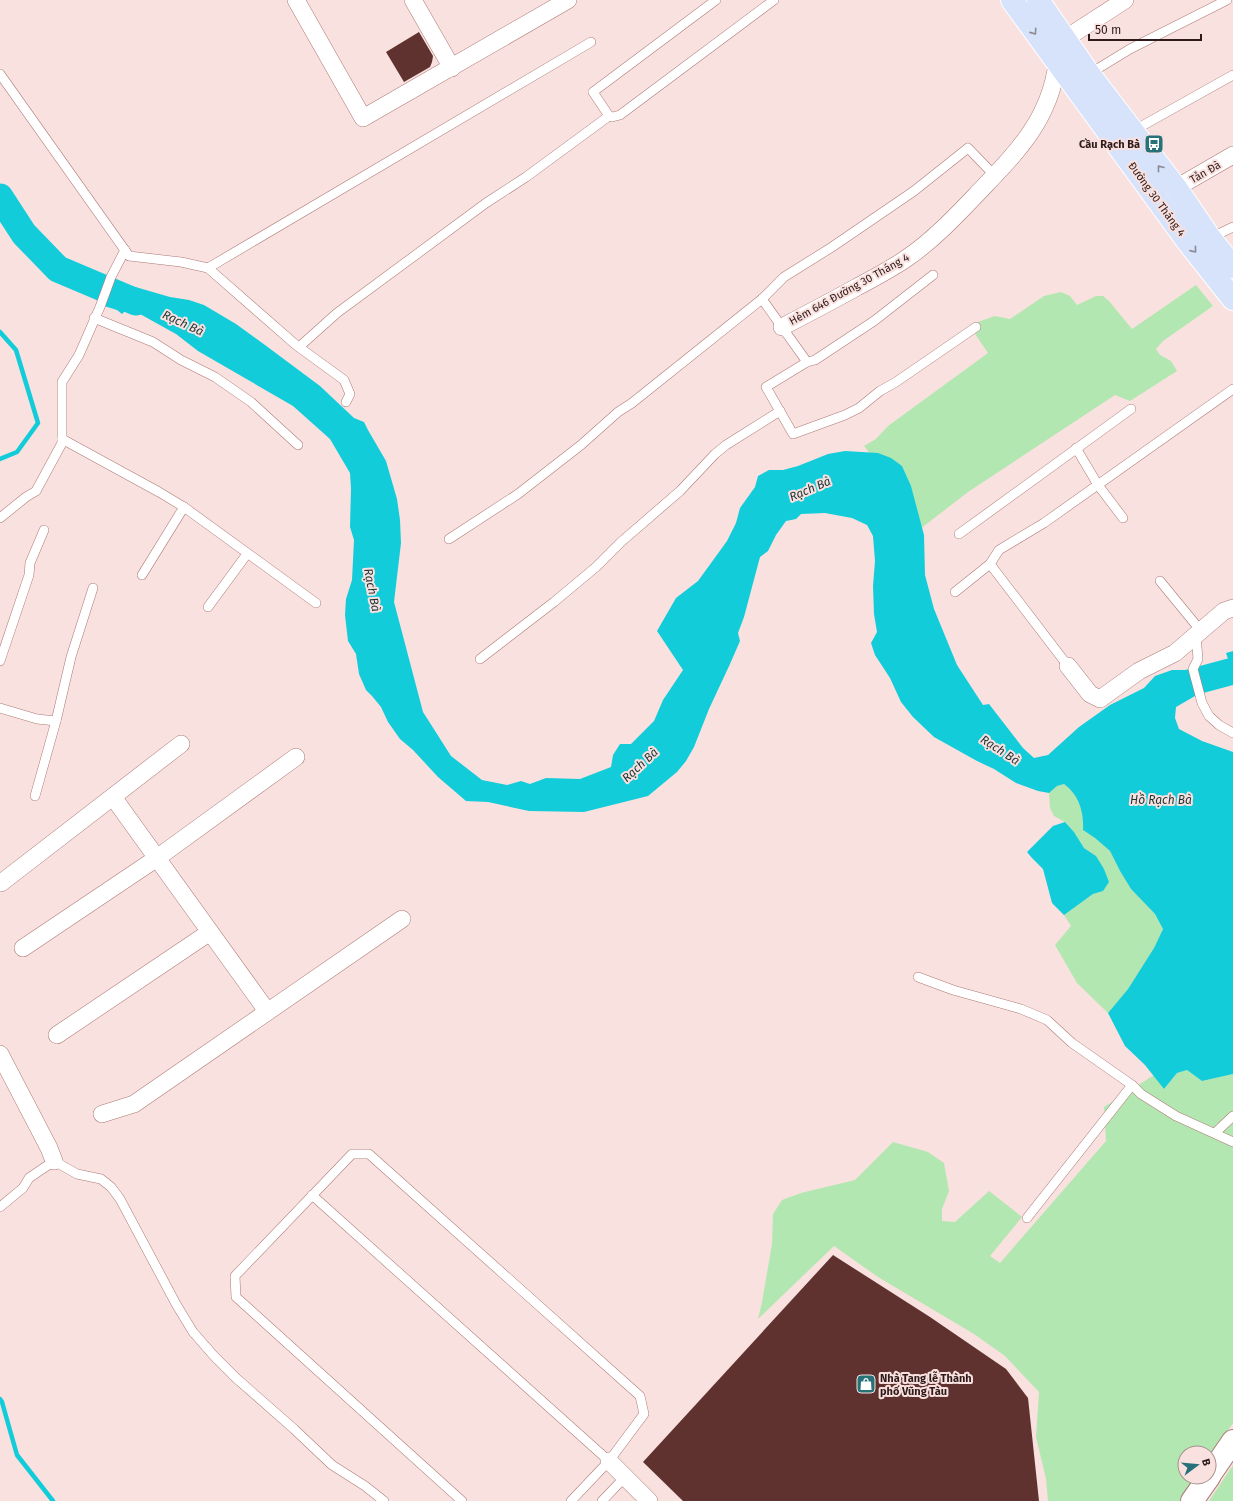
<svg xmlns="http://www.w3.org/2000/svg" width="1233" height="1501" font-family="'Fira Sans',sans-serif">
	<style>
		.green { fill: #b3e7b1 }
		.water { fill: #12ccda }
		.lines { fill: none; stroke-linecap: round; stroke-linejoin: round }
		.stream { stroke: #12ccda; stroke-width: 4.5 }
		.river { stroke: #12ccda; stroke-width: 27 }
		.building { fill: #5f3230 }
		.service-casing { stroke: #ad7975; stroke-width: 10 }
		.minor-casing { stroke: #ad7975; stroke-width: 18 }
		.tertiary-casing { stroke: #ad7975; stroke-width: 24 }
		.primary-casing { stroke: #fff; stroke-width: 24 }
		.service { stroke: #fff; stroke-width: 9 }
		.minor { stroke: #fff; stroke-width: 17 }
		.tertiary { stroke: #fff; stroke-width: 22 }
		.primary { stroke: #d7e3fb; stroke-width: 22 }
		.oneway { stroke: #8b8995 }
		.labels { text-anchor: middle; stroke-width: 4; stroke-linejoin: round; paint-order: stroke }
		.poi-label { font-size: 11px; font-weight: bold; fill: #2e1a19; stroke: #f9e1df; text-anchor: end }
		.street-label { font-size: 11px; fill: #2e1a19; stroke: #f9e1df }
		.water-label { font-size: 12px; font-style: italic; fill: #1a3436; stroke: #f9e1df }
	</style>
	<rect width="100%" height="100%" fill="#f9e1df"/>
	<g class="green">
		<polygon points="1196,285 1213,306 1163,341 1156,349 1160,355 1171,361 1177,371 1130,401 1115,395 968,492 911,536 885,472 864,446 876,439 888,426 988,353 969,325 995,316 1010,319 1044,296 1061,292 1070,296 1077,305 1096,296 1103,296 1109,301 1132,329"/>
		<path d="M1064 784C1079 795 1084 812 1083 830L1095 838 1110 851 1120 871 1131 889 1155 914 1163 929 1154 948 1128 989 1108 1013 1077 983 1055 945 1071 926 1064 915 1093 894 1103 891 1096 856 1084 848 1074 832 1065 822 1054 816 1050 808 1049 793 1057 786Z"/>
		<polygon points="1187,1070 1202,1081 1233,1074 1233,1423 1209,1458 1209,1453 1185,1453 1185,1477 1197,1477 1181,1501 1048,1501 1046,1479 1036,1437 1039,1392 1005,1356 974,1334 878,1277 834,1246 758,1319 762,1302 772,1244 773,1214 782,1200 801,1193 855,1180 893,1142 928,1152 944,1163 949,1191 942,1209 942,1221 955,1222 989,1191 1022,1217 990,1256 1000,1263 1106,1141 1104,1107 1154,1075 1164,1089 1177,1073"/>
		<polygon points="1233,1465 1233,1501 1209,1501"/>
	</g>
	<g class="water">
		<path d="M113 284 132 286 170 297 189 300 204 305 236 324 265 345 320 386 354 418 364 422 368 430 386 461 397 499 400 520 401 543 394 602 423 712 451 756 482 780 507 785 521 781 530 784 546 778 580 779 611 767 613 755 620 744H631L654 721 663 700 683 670 657 631 676 598 698 581 727 541 736 523 740 508 755 487 758 476 769 470H783L798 466 828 454 845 451 878 453 891 458 902 466 911 486 924 535 925 575 934 609 957 665 983 705 989 704 1023 748 1034 758 1048 755 1079 727 1110 705 1144 688 1155 676 1172 670H1189L1195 696 1176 707 1175 718 1179 729 1202 741 1233 752V1074L1202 1081 1187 1070 1177 1073 1164 1089 1145 1065 1125 1046 1108 1013 1128 989 1154 948 1163 929 1155 914 1131 889 1120 871 1110 851 1095 838 1083 830C1084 812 1079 795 1064 784L1057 786 1049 793 1038 791 1016 783 994 769 977 761 934 737 913 717 901 702 890 678 875 655 871 643 877 632 874 614 873 586 875 561 873 536 867 525 852 518 825 513 801 514 796 519 786 521 776 535 768 551 760 557 744 617 738 633 740 641 730 664 709 709 694 747 686 761 677 772 648 796 584 812 529 811 488 802 466 801 438 777 413 750 400 739 388 722 381 707 372 696 366 690 359 674 356 654 348 641 345 615 346 599 352 580 354 540 350 527 351 489 350 473 330 439 293 406 198 351 176 334 140 314 127 309 122 314 117 310 104 306Z"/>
		<polygon points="1233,651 1233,679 1207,686 1202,667 1228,659 1226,653"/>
		<polygon points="1065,822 1074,832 1084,848 1096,856 1104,869 1109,882 1103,891 1093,894 1064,915 1052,903 1043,869 1032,858 1027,852 1053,826"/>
	</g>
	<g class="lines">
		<g class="stream">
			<polyline points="0,332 16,350 38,423 17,452 0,459"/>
			<polyline points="0,1399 2,1402 17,1455 53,1501"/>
		</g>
		<g class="river">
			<polyline points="0,197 24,234 58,269 136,302"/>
			<polyline points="1165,692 1170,688 1233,671"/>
		</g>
	</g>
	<g class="building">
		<polygon points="419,32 433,56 432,62 430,67 404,82 386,52"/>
		<polygon points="833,1255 930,1317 1006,1369 1028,1398 1039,1501 683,1501 643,1462"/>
	</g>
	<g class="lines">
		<g class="service-casing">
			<g id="service">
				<polyline points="716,0 593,92 609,116 612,117 620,115 774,0"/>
				<polyline points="0,74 129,256 181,262 208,268 296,345 344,380 350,394 346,402"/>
				<polyline points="1089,74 1130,49 1227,0"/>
				<polyline points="1133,131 1233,75"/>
				<polyline points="1210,238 1233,227"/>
				<polyline points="208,268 591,42"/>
				<polyline points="933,275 874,321 815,360 807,362 766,387 793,434 845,415 859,408 880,391 896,382 976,327"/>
				<polyline points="762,299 807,362"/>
				<polyline points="94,318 153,342 181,360 215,377 251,402 298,445"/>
				<polyline points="299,347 337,313 486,203 526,177 609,116"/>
				<polyline points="62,439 159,492 184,507 142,575"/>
				<polyline points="1076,448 1098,485 1123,518"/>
				<polyline points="184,507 316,603"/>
				<polyline points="0,518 26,497 36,491 62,443 62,382 79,355 100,307 111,277 125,250"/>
				<polyline points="959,534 1131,409"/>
				<polyline points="449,539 518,494 581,445 618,412 632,403 762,299 784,277 832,247 914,191 968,148 995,176"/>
				<polyline points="990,564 1068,666"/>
				<polyline points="1160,581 1201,631"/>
				<polyline points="955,592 990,564 999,550 1044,523 1233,389"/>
				<polyline points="208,607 247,554"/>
				<polyline points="1196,635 1198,659 1193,669 1202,703 1209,716 1219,725 1233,733"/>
				<polyline points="480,659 554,602 596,567 621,542 680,491 715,454 726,445 780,411"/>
				<polyline points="0,661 29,575 30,563 44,530"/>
				<polyline points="0,708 37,719 56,721"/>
				<polyline points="35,796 56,721 71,657 93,588"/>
				<polyline points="918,977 953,990 1021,1009 1047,1020 1072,1043 1132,1085 1141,1094 1176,1116 1233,1142"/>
				<polyline points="1215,1133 1233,1116"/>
				<polyline points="312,1195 609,1461"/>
				<polyline points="0,1207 23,1188 29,1178 54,1161 77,1174 101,1179 111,1187 120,1199 176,1304 193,1332 214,1356 236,1378 294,1429 332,1465 365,1486 384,1501"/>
				<polyline points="1027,1218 1132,1085"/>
				<polyline points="462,1501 236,1297 235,1276 352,1154 369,1154 640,1396 644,1414 609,1461 571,1501"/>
				<polyline points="602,1501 625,1477"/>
			</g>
		</g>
		<g class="minor-casing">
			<g id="minor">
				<polyline points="296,0 363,118 568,0"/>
				<polyline points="413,0 452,68"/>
				<polyline points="1065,39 1125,0"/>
				<polyline points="1176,188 1233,155"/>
				<path d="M782 327C807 314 832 301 857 287 874 278 891 269 907 258 932 241 955 217 976 195 1015 154 1049 122 1057 64"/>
				<polyline points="1068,666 1090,694 1100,699 1139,671 1175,653 1224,611 1233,608"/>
				<polyline points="113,797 267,1011"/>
				<polyline points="1,883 181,744"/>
				<polyline points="23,948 157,858 296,757"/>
				<polyline points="57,1035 210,932"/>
				<polyline points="0,1054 49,1148 54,1161"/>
				<polyline points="102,1114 134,1104 402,919"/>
				<polyline points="609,1461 649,1501"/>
			</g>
		</g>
		<g class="tertiary-casing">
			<g id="tertiary">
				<polyline points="1209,1476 1233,1441"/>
				<polyline points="1192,1501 1209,1477"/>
			</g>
		</g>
		<g class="primary-casing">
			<g id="primary">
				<polyline points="1012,0 1188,242 1233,299"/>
				<polyline points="1038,0 1089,74 1176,188 1210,238 1233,267"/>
			</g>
		</g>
		<use href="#service" class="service"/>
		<use href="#minor" class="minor"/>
		<use href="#tertiary" class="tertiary"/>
		<use href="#primary" class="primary"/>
	</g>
	<defs><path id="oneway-chevron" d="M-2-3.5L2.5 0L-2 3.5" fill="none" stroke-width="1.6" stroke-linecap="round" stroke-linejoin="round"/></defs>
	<g class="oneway">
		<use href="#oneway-chevron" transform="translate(1034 32) rotate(55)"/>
		<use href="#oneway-chevron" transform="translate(1160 168) rotate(-128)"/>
		<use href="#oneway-chevron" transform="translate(1194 250) rotate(51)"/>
	</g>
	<defs>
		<g id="bus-square" transform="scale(1)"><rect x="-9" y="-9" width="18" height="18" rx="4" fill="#277178" stroke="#f9e1df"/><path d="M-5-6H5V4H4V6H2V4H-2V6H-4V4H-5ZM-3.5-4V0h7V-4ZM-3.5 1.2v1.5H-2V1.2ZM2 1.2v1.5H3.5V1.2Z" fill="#fff"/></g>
		<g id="shop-square" transform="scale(1)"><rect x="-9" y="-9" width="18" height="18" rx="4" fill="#277178" stroke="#f9e1df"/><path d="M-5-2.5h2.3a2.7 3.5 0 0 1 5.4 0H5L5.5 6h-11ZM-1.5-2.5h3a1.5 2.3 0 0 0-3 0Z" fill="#fff"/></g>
	</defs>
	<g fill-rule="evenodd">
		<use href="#bus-square" x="1154" y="144"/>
		<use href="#shop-square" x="866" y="1384"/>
	</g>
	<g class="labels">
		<g class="poi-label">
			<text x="1140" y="148">Cầu Rạch Bà</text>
			<text x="880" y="1382" text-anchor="start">Nhà Tang lễ Thành<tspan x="880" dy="13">phố Vũng Tàu</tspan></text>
		</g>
		<g class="street-label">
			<text transform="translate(1205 172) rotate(-30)" y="4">Tản Đà</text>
			<text transform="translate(1157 199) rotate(54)" y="4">Đường 30 Tháng 4</text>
			<text transform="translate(849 289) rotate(-29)" y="4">Hẻm 646 Đường 30 Tháng 4</text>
		</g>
		<g class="water-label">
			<text transform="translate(183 323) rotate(25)" y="4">Rạch Bà</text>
			<text transform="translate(810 489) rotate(-23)" y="4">Rạch Bà</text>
			<text transform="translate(372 590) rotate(79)" y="4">Rạch Bà</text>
			<text transform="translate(1000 750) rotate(33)" y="4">Rạch Bà</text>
			<text transform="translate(640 765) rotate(-43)" y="4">Rạch Bà</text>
			<text x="1161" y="804">Hồ Rạch Bà</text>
		</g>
	</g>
	<g transform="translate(1197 1465) rotate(74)"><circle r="19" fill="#f9e1df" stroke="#a89190"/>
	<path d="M0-3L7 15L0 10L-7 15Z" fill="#277178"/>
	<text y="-6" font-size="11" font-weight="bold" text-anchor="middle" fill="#2e1a19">B</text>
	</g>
	<path d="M1089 34v6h112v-6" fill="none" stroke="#2e1a19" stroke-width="2"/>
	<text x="1095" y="34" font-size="12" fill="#2e1a19" stroke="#f9e1df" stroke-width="3" paint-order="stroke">50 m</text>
</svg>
